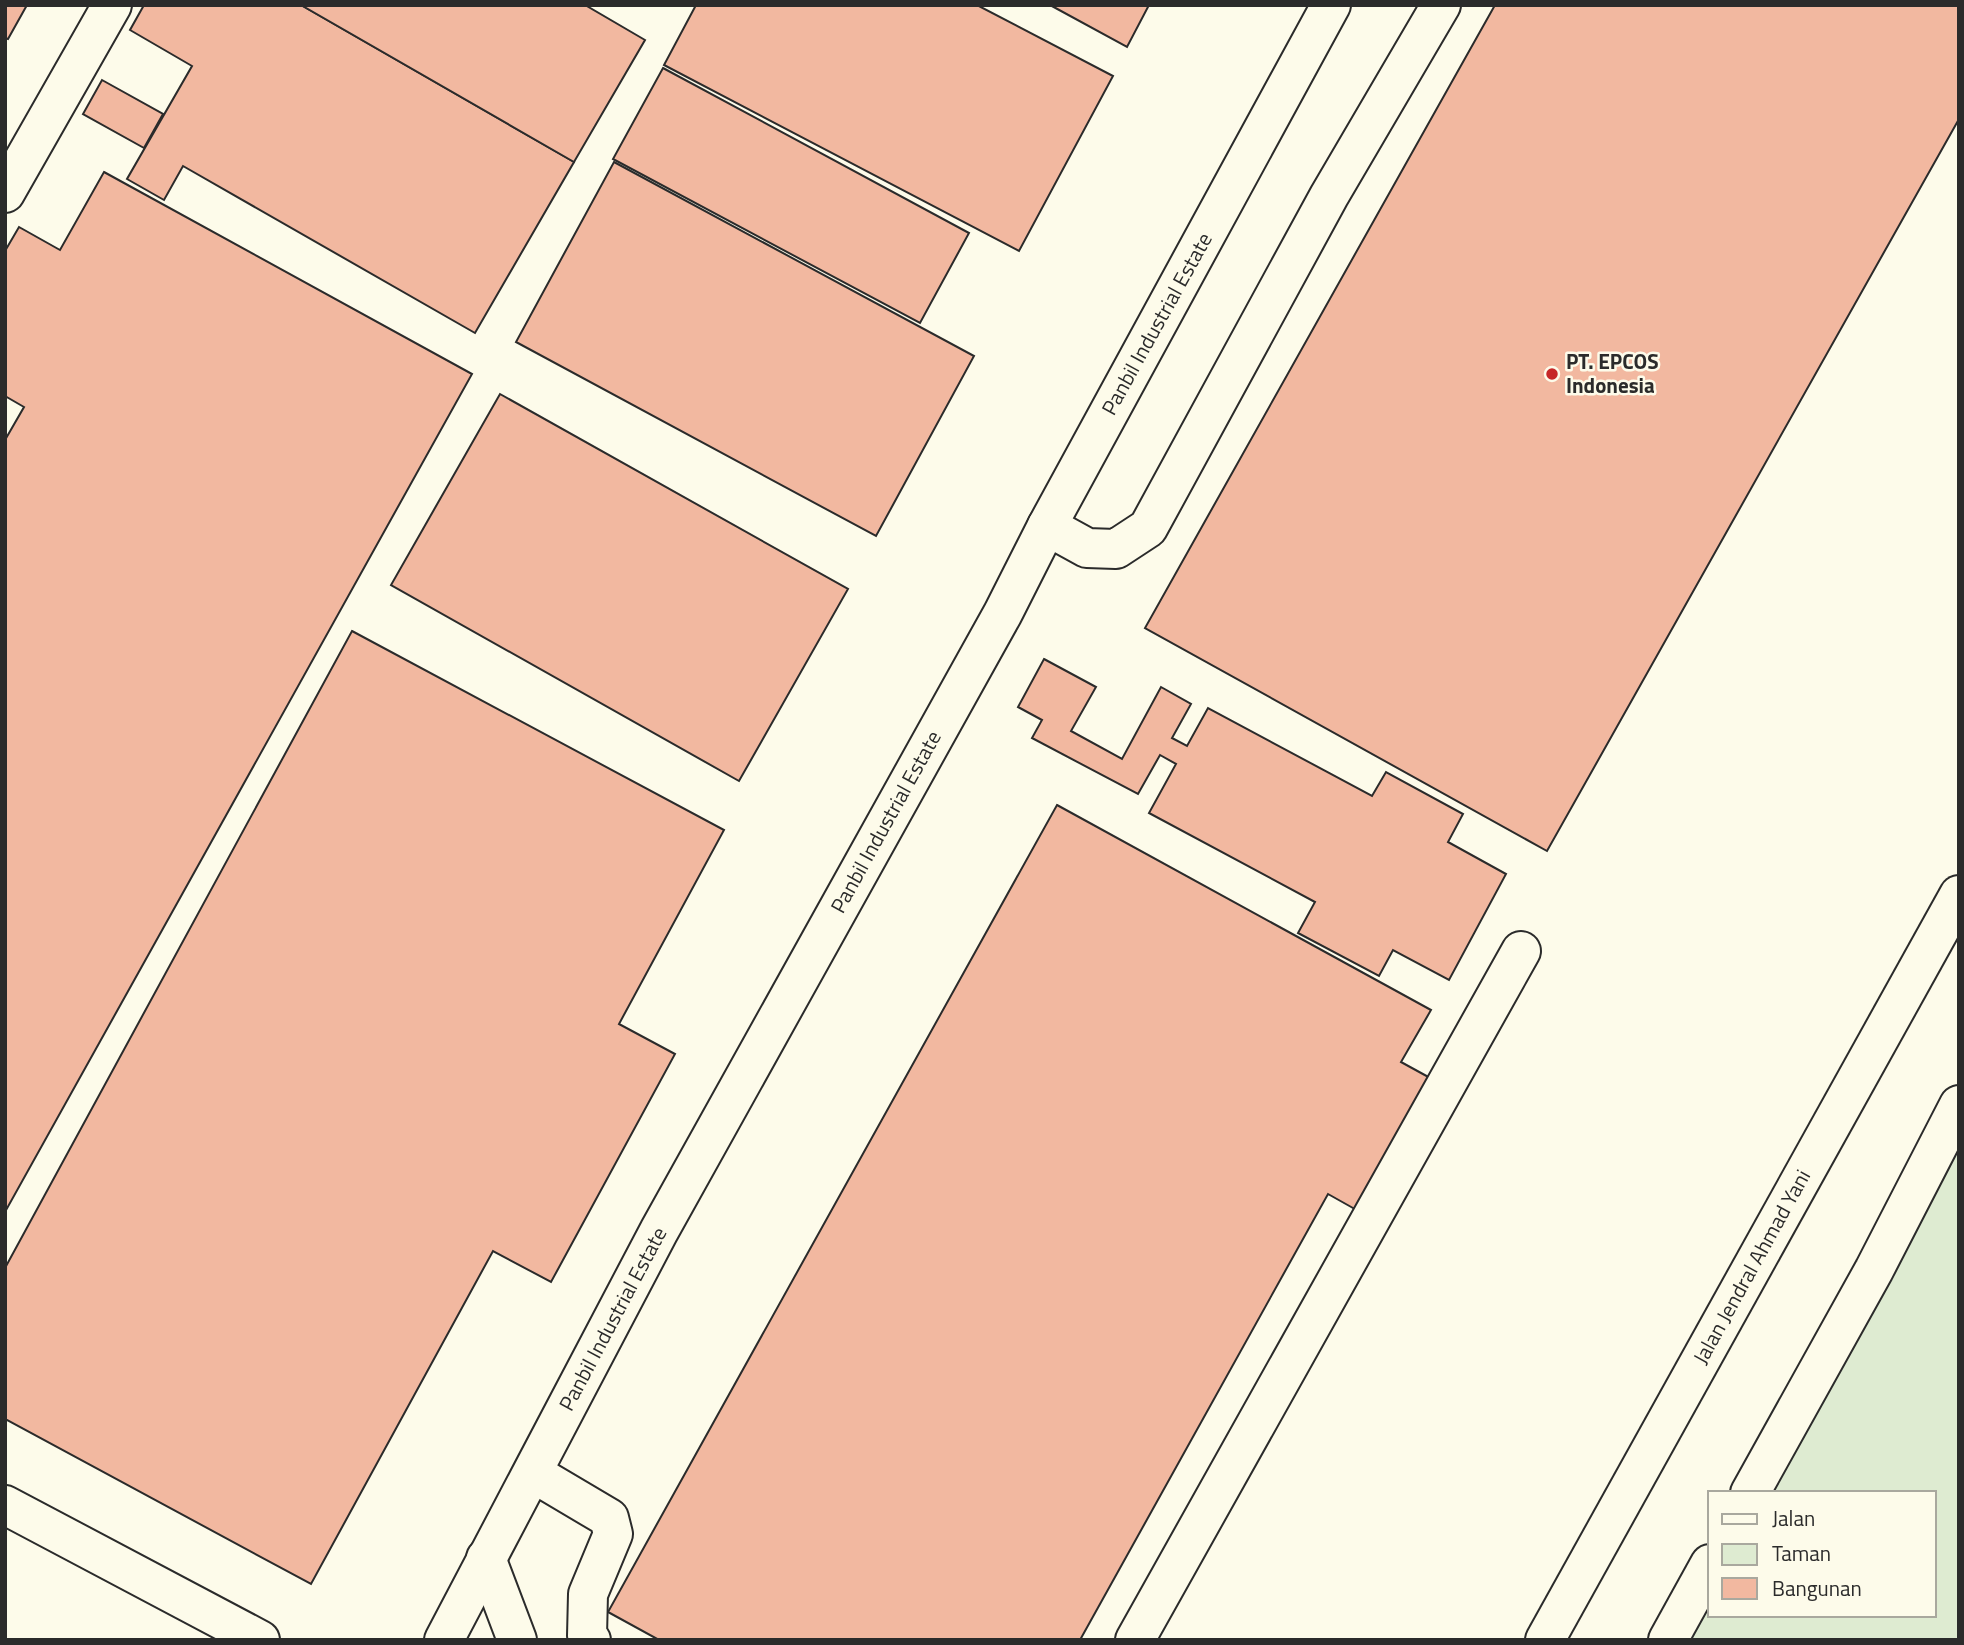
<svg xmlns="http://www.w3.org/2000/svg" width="1964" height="1645" font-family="'Titillium Web',sans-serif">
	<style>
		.green { fill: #deebd1; stroke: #74746e; stroke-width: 2 }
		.building { fill: #f2b8a0; stroke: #2b2b2b; stroke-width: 2 }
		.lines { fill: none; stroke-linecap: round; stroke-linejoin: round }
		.minor-casing { stroke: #2b2b2b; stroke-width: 42 }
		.highway-casing { stroke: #2b2b2b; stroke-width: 42 }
		.minor { stroke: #fdfbea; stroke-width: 38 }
		.highway { stroke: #fdfbea; stroke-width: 38 }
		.poi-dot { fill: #c62828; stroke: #fdfbea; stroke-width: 2.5 }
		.labels { text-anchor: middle; stroke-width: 5; stroke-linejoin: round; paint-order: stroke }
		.street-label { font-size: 21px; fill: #2b2b2b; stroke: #fdfbea }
		.poi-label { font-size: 21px; font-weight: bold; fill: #2b2b2b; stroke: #fdfbea; text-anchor: start }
	</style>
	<rect width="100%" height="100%" fill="#fdfbea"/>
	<polygon class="green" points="1959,1088 1959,1640 1660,1640 1710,1546 1710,1615 1934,1615 1934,1493 1739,1493"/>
	<g class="building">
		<polygon points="5,5 27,5 8,39 5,38"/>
		<polygon points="144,5 301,5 574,162 475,333 183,166 164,200 127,179 192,66 130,30"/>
		<polygon points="301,5 585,5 645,40 574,162"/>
		<polygon points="696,5 977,5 1113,76 1019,251 664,65"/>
		<polygon points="1050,5 1149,5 1127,47"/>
		<polygon points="1495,5 1959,5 1959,119 1547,851 1145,628"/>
		<polygon points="663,68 969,233 920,323 613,159"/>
		<polygon points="102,80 163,114 144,148 83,114"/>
		<polygon points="614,162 974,356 876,536 516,342"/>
		<polygon points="104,172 472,374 5,1212 5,440 24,407 5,396 5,251 19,227 60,250"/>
		<polygon points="500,394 848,589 739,781 391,585"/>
		<polygon points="352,631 724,830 619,1024 675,1054 551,1282 493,1251 311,1584 5,1419 5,1268"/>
		<polygon points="1044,659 1096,687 1071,731 1122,759 1161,687 1191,704 1172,738 1187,746 1208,708 1372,796 1386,772 1463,814 1448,842 1506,874 1449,980 1393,950 1379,976 1298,933 1315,902 1149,813 1176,764 1160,755 1138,794 1032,738 1042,720 1018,707"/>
		<polygon points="1057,805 1431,1010 1401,1062 1443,1085 1369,1217 1328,1194 1080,1640 659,1640 608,1612"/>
	</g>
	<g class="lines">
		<g class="minor-casing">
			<g id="minor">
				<polyline points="5,193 112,5"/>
				<polyline points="1047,526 1087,548 1116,549 1148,528 1329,196 1441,5"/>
				<polyline points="533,1473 609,1518 613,1534 588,1594 587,1636 591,1640"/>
				<polyline points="5,1505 260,1640"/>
				<polyline points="486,1558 517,1640"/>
				<polyline points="444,1640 659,1231 1003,613 1047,526 1331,5"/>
				<polyline points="1135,1640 1521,951"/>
			</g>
		</g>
		<g class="highway-casing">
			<g id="highway">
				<polyline points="1750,1493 1874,1270 1959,1105"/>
				<polyline points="1545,1640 1959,895"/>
				<polyline points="1668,1640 1710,1564"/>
			</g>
		</g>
		<use href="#minor" class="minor"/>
		<use href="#highway" class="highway"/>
	</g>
	<circle class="poi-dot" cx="1552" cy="374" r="7"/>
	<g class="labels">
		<g class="street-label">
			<text transform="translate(1157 324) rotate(-61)" y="7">Panbil Industrial Estate</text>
			<text transform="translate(886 822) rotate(-61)" y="7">Panbil Industrial Estate</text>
			<text transform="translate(1752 1267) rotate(-61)" y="7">Jalan Jendral Ahmad Yani</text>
			<text transform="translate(613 1319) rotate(-62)" y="7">Panbil Industrial Estate</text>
		</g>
		<g class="poi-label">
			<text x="1566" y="369">PT. EPCOS<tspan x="1566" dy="24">Indonesia</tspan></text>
		</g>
	</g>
	<rect width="1964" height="1645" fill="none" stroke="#2b2b2b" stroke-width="14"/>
	<rect x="1708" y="1491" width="228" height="126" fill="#fdfbea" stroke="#a9a89e" stroke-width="2"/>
	<rect x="1722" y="1514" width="35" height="10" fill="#fdfbea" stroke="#a9a89e" stroke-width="2"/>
	<text x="1772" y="1526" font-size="21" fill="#2b2b2b">Jalan</text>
	<rect x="1722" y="1544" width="35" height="21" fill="#deebd1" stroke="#a9a89e" stroke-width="2"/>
	<text x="1772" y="1561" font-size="21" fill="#2b2b2b">Taman</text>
	<rect x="1722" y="1578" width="35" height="21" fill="#f2b8a0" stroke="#a9a89e" stroke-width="2"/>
	<text x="1772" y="1596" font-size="21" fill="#2b2b2b">Bangunan</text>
</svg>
